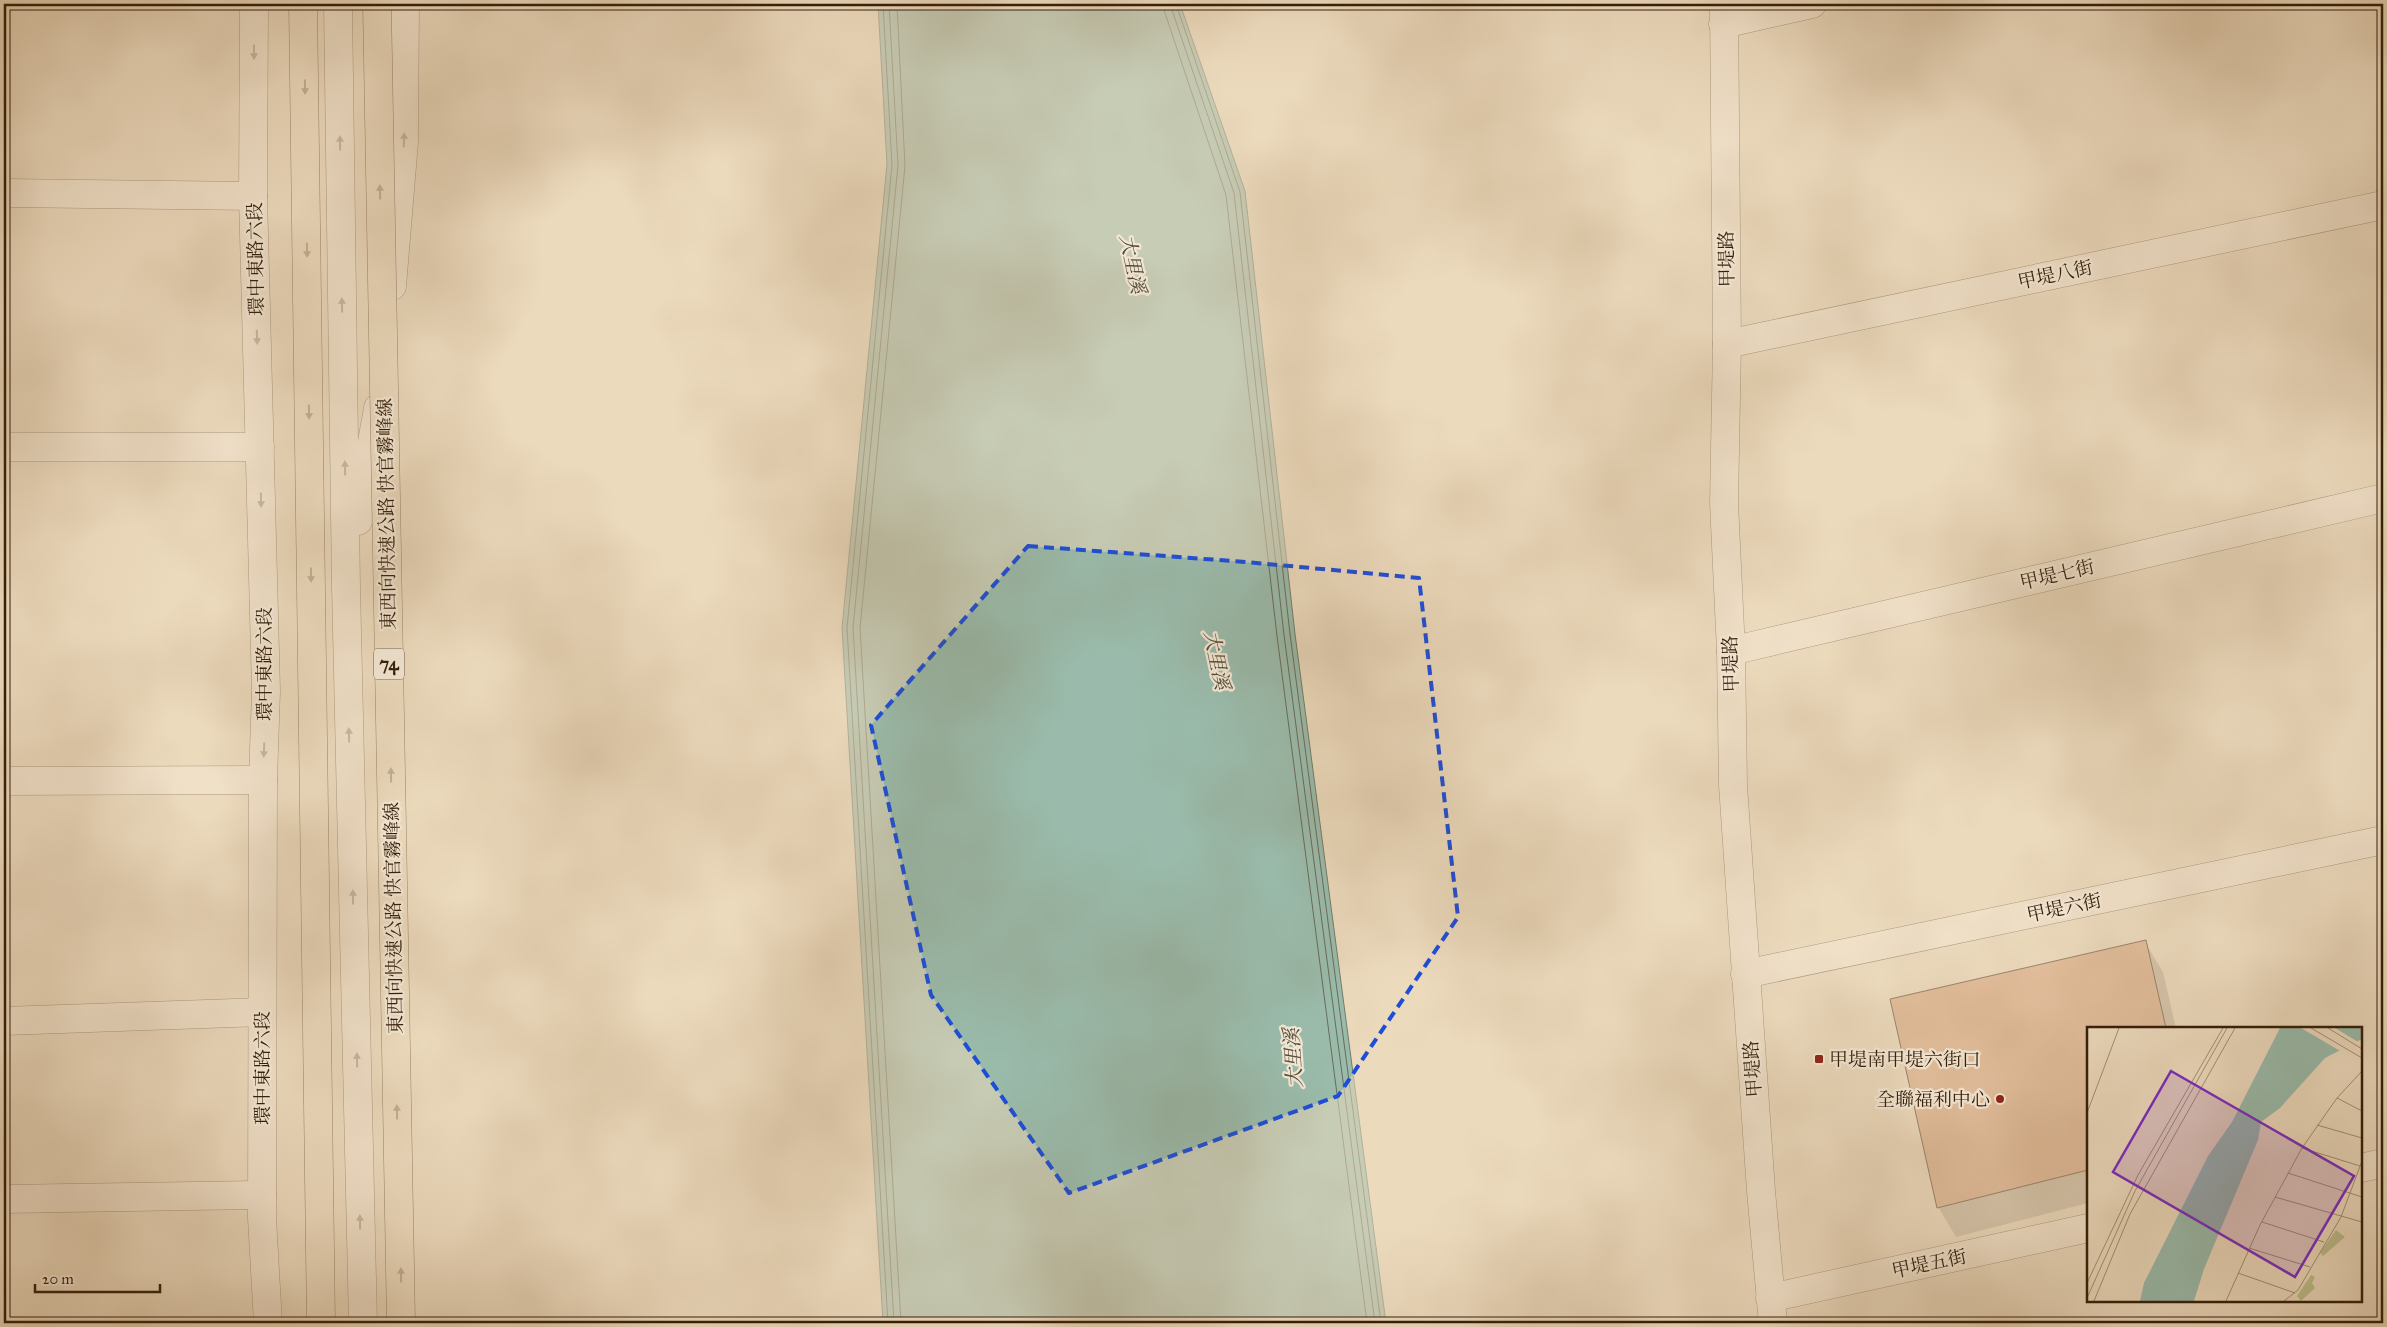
<svg xmlns="http://www.w3.org/2000/svg" width="2387" height="1327" font-family="'IM FELL Great Primer','Noto Serif TC',serif">
	<style>
		.water { fill: #9abbab; stroke: #717c6a }
		.shadow { fill: #0003 }
		.lines { fill: none; stroke-linecap: round; stroke-linejoin: round }
		.shore { stroke: #676c5a; stroke-width: 1 }
		.building { fill: #d69b74; stroke: #341e09 }
		.minor-casing { stroke: #624d36; stroke-width: 29 }
		.highway-casing { stroke: #341e09; stroke-width: 29 }
		.minor { stroke: #f3e7d4; stroke-width: 28 }
		.highway { stroke: #ecdabd; stroke-width: 28 }
		.highway-bridge-casing { stroke: #341e09; stroke-width: 29; stroke-linecap: butt }
		.highway-bridge { stroke: #ecdabd; stroke-width: 28 }
		.oneway { fill: #9d8d79 }
		.oneway2 { fill: #907c63 }
		.marked { fill: none; stroke: #1d4ed8; stroke-width: 4; stroke-dasharray: 10 6; stroke-linejoin: round }
		.poi-dot { fill: #8f2418; stroke: #f3e7d4; stroke-width: 2 }
		.labels { text-anchor: middle; stroke-width: 4.5; stroke-linejoin: round; paint-order: stroke }
		.shield { fill: #f3e7d4; stroke: #6d5a46; stroke-width: 1 }
		.shield-label { font-size: 18px; font-weight: bold; fill: #341e09 }
		.street-label { font-size: 19px; fill: #341e09; stroke: #f3e7d4 }
		.poi-label { font-size: 19px; fill: #341e09; stroke: #f3e7d4; text-anchor: start }
		.water-label { font-size: 20px; font-style: italic; fill: #534d3a; stroke: #f3e7d4 }
		.inset-road { fill: none; stroke: #a28f75; stroke-width: 1 }
		.view { fill: #7b2cbf; fill-opacity: 0.15; stroke: #7b2cbf; stroke-width: 2.5 }
		.inset-edge { fill: none; stroke: #341e09; stroke-width: 2.5 }
	</style>
	<rect width="100%" height="100%" fill="#ecdabd"/>
	<filter id="stains"><feTurbulence type="fractalNoise" baseFrequency=".004" numOctaves="4"/><feColorMatrix values="0 0 0 0 .2 0 0 0 0 .09 0 0 0 0 .02 0 0 0 .5 -.17"/></filter>
	<radialGradient id="worn" r=".72"><stop offset=".6" stop-color="#630" stop-opacity="0"/><stop offset="1" stop-color="#630" stop-opacity=".3"/></radialGradient>
	<polygon class="water" points="878,4 1180,4 1245,191 1295,634 1386,1323 883,1323 842,628 887,164"/>
	<polygon class="shadow" points="2145,942 2163,972 2176,1028 2088,1028 2088,1203 1956,1237 1938,1207"/>
	<g class="lines">
		<g class="shore">
			<polyline points="883,4 892,165 847,628 888,1323"/>
			<polyline points="889,4 898,165 853,628 894,1323"/>
			<polyline points="897,4 905,166 860,628 901,1323"/>
			<polyline points="1162,4 1226,195 1277,636 1367,1323"/>
			<polyline points="1170,4 1234,193 1284,635 1375,1323"/>
			<polyline points="1176,4 1240,192 1290,634 1381,1323"/>
		</g>
	</g>
	<polygon class="building" points="2146,940 2166,1028 2088,1028 2088,1170 1937,1208 1890,999"/>
	<g class="lines">
		<g class="minor-casing">
			<g id="minor">
				<polyline points="254,4 253,196 266,691 263,780 262,1218 268,1323"/>
				<polyline points="338,4 346,587 363,1323"/>
				<polyline points="1724,4 1727,344 1724,503 1731,651 1733,785 1761,1191 1773,1323"/>
				<polyline points="1723,24 1812,4"/>
				<polyline points="4,193 253,196"/>
				<polyline points="392,286 404,142 405,4"/>
				<polyline points="1727,344 2383,205"/>
				<polyline points="4,447 260,447"/>
				<polyline points="358,521 378,408"/>
				<polyline points="1731,651 2383,498"/>
				<polyline points="4,781 263,780"/>
				<polyline points="1745,974 2383,840"/>
				<polyline points="4,1021 262,1012"/>
				<polyline points="2361,1168 2383,1163"/>
				<polyline points="4,1199 262,1195"/>
				<polyline points="1770,1298 2088,1228"/>
			</g>
		</g>
		<g class="highway-casing">
			<polyline id="highway" points="303,4 321,1323"/>
		</g>
		<use href="#minor" class="minor"/>
		<use href="#highway" class="highway"/>
		<g class="highway-bridge-casing">
			<polyline id="highway-bridge" points="377,4 401,1323"/>
		</g>
		<use href="#highway-bridge" class="highway-bridge"/>
	</g>
	<defs><path id="oneway-solid" d="M-6-.8H1V-3.2L6.5 0L1 3.2V.8H-6Z" transform="scale(1.25)"/></defs>
	<g class="oneway">
		<use href="#oneway-solid" transform="translate(254 52) rotate(90)"/>
		<use href="#oneway-solid" transform="translate(404 140) rotate(-88)"/>
		<use href="#oneway-solid" transform="translate(340 143) rotate(-91)"/>
		<use href="#oneway-solid" transform="translate(342 305) rotate(-91)"/>
		<use href="#oneway-solid" transform="translate(257 337) rotate(88)"/>
		<use href="#oneway-solid" transform="translate(345 468) rotate(-91)"/>
		<use href="#oneway-solid" transform="translate(261 500) rotate(89)"/>
		<use href="#oneway-solid" transform="translate(349 735) rotate(-91)"/>
		<use href="#oneway-solid" transform="translate(264 750) rotate(92)"/>
		<use href="#oneway-solid" transform="translate(353 897) rotate(-91)"/>
		<use href="#oneway-solid" transform="translate(357 1060) rotate(-91)"/>
		<use href="#oneway-solid" transform="translate(360 1222) rotate(-91)"/>
	</g>
	<g class="oneway2">
		<use href="#oneway-solid" transform="translate(305 87) rotate(89)"/>
		<use href="#oneway-solid" transform="translate(380 192) rotate(-91)"/>
		<use href="#oneway-solid" transform="translate(307 250) rotate(89)"/>
		<use href="#oneway-solid" transform="translate(309 412) rotate(89)"/>
		<use href="#oneway-solid" transform="translate(311 575) rotate(89)"/>
		<use href="#oneway-solid" transform="translate(391 775) rotate(-91)"/>
		<use href="#oneway-solid" transform="translate(397 1112) rotate(-91)"/>
		<use href="#oneway-solid" transform="translate(401 1275) rotate(-91)"/>
	</g>
	<path d="M0 0H2387V1327H0ZM1028 546 1246 562 1419 578 1458 917 1338 1096 1069 1193 931 995 871 725Z" fill="#ecdabd" fill-opacity=".55" fill-rule="evenodd"/>
	<path class="marked" d="M1028 546 1246 562 1419 578 1458 917 1338 1096 1069 1193 931 995 871 725Z"/>
	<g class="poi-dot">
		<rect x="1814" y="1054" width="10" height="10" rx="2.5"/>
		<circle cx="2000" cy="1099" r="5"/>
	</g>
	<g class="labels">
		<rect class="shield" x="374" y="648.5" width="30" height="31" rx="4"/>
		<g class="shield-label">
			<text x="389" y="670">74</text>
		</g>
		<g class="street-label">
			<text transform="translate(255 259) rotate(-91)" y="7">環中東路六段</text>
			<text transform="translate(1726 259) rotate(-91)" y="7">甲堤路</text>
			<text transform="translate(2055 274) rotate(-12)" y="7">甲堤八街</text>
			<text transform="translate(386 514) rotate(-91)" y="7">東西向快速公路 快官霧峰線</text>
			<text transform="translate(2057 574) rotate(-13)" y="7">甲堤七街</text>
			<text transform="translate(264 664) rotate(-90)" y="7">環中東路六段</text>
			<text transform="translate(1730 664) rotate(-92)" y="7">甲堤路</text>
			<text transform="translate(2064 907) rotate(-12)" y="7">甲堤六街</text>
			<text transform="translate(393 918) rotate(-91)" y="7">東西向快速公路 快官霧峰線</text>
			<text transform="translate(262 1068) rotate(-90)" y="7">環中東路六段</text>
			<text transform="translate(1752 1069) rotate(-94)" y="7">甲堤路</text>
			<text transform="translate(1929 1263) rotate(-12)" y="7">甲堤五街</text>
		</g>
		<g class="poi-label">
			<text x="1829" y="1066">甲堤南甲堤六街口</text>
			<text x="1990" y="1106" text-anchor="end">全聯福利中心</text>
		</g>
		<g class="water-label">
			<text transform="translate(1133 264) rotate(78)" y="7">大里溪</text>
			<text transform="translate(1217 660) rotate(78)" y="7">大里溪</text>
			<text transform="translate(1293 1058) rotate(-94)" y="7">大里溪</text>
		</g>
	</g>
	<g transform="translate(2087 1027)">
		<rect width="275" height="275" fill="#ecdabd"/>
		<path d="M249 203 258 210 236 229 233 226ZM224 248 228 250 225 256 228 261 214 274 210 269Z" fill="#bebe8d"/>
		<path d="M193 1H275V12L238 31 193 81 174 95 171 113 117 242 107 274H53L57 256 121 129 145 95Z" fill="#9abbab"/>
		<path d="M214 1H248L273 16 255 25Z" fill="#ecdabd"/>
		<path class="inset-road" d="M224 1 275 31M241 1 275 22M250 71 275 84M0 86 32 1M230 98 275 111M215 121 273 139M201 146 275 170M188 170 275 195M175 195 237 215M162 221 223 240M151 246 208 266M0 256 51 148 136 1M0 271 48 164 140 1M7 274 43 187 148 1M139 274 173 198 215 121 250 71 275 44M197 274 211 263 254 190 275 134"/>
		<path class="view" d="M84 44 267 149 208 250 26 145Z"/>
		<rect width="275" height="275" class="inset-edge"/>
	</g>
	<rect width="2387" height="1327" fill="none" stroke="#ecdabd" stroke-width="20"/>
	<rect x="5" y="5" width="2377" height="1317" fill="none" stroke="#341e09" stroke-width="2.5"/>
	<rect x="10" y="10" width="2367" height="1307" fill="none" stroke="#341e09"/>
	<path d="M35 1284v8h125v-8" fill="none" stroke="#341e09" stroke-width="2.5"/>
	<text x="42" y="1284" font-size="15" fill="#341e09" stroke="#f3e7d4" stroke-width="4" paint-order="stroke">20 m</text>
	<rect width="100%" height="100%" filter="url(#stains)"/>
	<rect width="100%" height="100%" fill="url(#worn)"/>
</svg>
